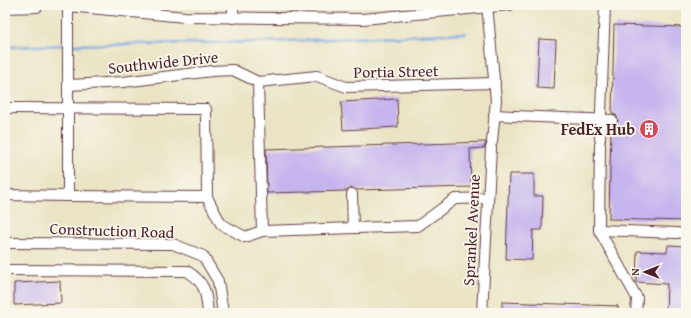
<svg xmlns="http://www.w3.org/2000/svg" width="691" height="318" font-family="'Gentium Book Plus',serif">
	<style>
		.lines { fill: none; stroke-linecap: round; stroke-linejoin: round }
		.stream { stroke: #77a6e0; stroke-width: 2.5 }
		.building { fill: #c5b4ee }
		.minor-casing { stroke: #623d42; stroke-width: 12 }
		.minor { stroke: #fff; stroke-width: 10 }
		.labels { text-anchor: middle; stroke-width: 3.5; stroke-linejoin: round; paint-order: stroke }
		.street-label { font-size: 16px; fill: #4a1f2b; stroke: #fbf7ec }
		.poi-label { font-size: 16px; font-weight: bold; fill: #4a1f2b; stroke: #fbf7ec; text-anchor: end }
	</style>
	<rect width="100%" height="100%" fill="#fbf7ec"/>
	<filter id="ink" filterUnits="userSpaceOnUse"><feTurbulence type="fractalNoise" baseFrequency=".025" numOctaves="2"/><feDisplacementMap in="SourceGraphic" scale="8" xChannelSelector="R" yChannelSelector="G"/><feConvolveMatrix kernelMatrix="1 2 1 2 8 2 1 2 1" color-interpolation-filters="sRGB"/></filter>
	<filter id="wash" filterUnits="userSpaceOnUse"><feTurbulence type="fractalNoise" baseFrequency=".012" numOctaves="4" result="noise"/><feDisplacementMap in="SourceGraphic" scale="16" xChannelSelector="R" yChannelSelector="G"/><feGaussianBlur stdDeviation="0.9" result="paint"/><feColorMatrix in="noise" values="0 0 0 0 0 0 0 0 0 0 0 0 0 0 0 0 0 1.4 0 .05"/><feComposite in="paint" operator="in"/></filter>
	<g filter="url(#wash)">
		<rect width="100%" height="100%" fill="#eae4c5"/>
		<g class="lines">
			<g class="stream">
				<polyline points="71,45 265,42 466,33"/>
				<polyline points="5,47 66,45"/>
			</g>
		</g>
		<g id="blocks">
			<g class="building">
				<polygon points="614,25 686,27 686,221 609,219 611,126 617,124 618,120 616,115 612,113"/>
				<polygon points="539,39 556,40 554,89 537,88"/>
				<polygon points="397,99 398,127 343,130 341,102"/>
				<polygon points="486,142 484,148 470,149 471,187 357,190 352,188 346,191 267,193 266,149"/>
				<polygon points="509,174 534,174 534,196 543,196 542,230 533,230 532,260 506,259"/>
				<polygon points="668,245 686,246 686,313 666,313 667,284 636,282 637,251 667,252"/>
				<polygon points="60,281 61,303 14,305 14,283"/>
				<polygon points="502,302 618,306 618,313 502,313"/>
			</g>
		</g>
	</g>
	<g filter="url(#ink)">
		<use href="#blocks" fill-opacity="0" stroke="#623d42" stroke-width="1"/>
		<g class="lines">
			<g class="minor-casing">
				<g id="minor">
					<polyline points="233,5 233,18"/>
					<polyline points="487,5 496,100 492,142"/>
					<polyline points="68,6 185,17 363,19 510,5"/>
					<polyline points="5,8 37,7 37,5"/>
					<polyline points="69,85 123,82 212,71 233,70 258,82"/>
					<polyline points="5,108 206,109 207,197 221,224 245,237 262,231"/>
					<polyline points="494,115 612,120"/>
					<polyline points="600,139 605,5"/>
					<polyline points="600,145 599,230 637,298 636,313"/>
					<polyline points="352,194 353,228"/>
					<polyline points="5,195 68,196 68,5"/>
					<polyline points="68,196 207,197"/>
					<polyline points="488,198 455,199 418,226 262,231 258,82 317,76 346,87 495,83"/>
					<polyline points="599,230 677,233"/>
					<polyline points="682,233 686,233"/>
					<polyline points="5,243 173,244 203,256 218,281 223,313"/>
					<path d="M5 270 187 271C206 283 206 293 208 313"/>
					<polyline points="482,313 491,148"/>
				</g>
			</g>
			<use href="#minor" class="minor"/>
		</g>
	</g>
	<defs>
		<g id="building-disc" transform="scale(1)"><circle r="9.5" fill="#d1495b" stroke="#fbf7ec"/><path d="M-4-6H4V6H1V3H-1V6H-4ZM-2.5-4.3h1.7v1.8h-1.7ZM.8-4.3h1.7v1.8H.8ZM-2.5-1h1.7V.8h-1.7ZM.8-1h1.7V.8H.8Z" fill="#fff"/></g>
	</defs>
	<g fill-rule="evenodd">
		<use href="#building-disc" x="649" y="129"/>
	</g>
	<g class="labels">
		<g class="street-label">
			<text transform="translate(163 62) rotate(-6)" y="6">Southwide Drive</text>
			<text transform="translate(396 71) rotate(-1)" y="6">Portia Street</text>
			<text transform="translate(112 230) rotate(2)" y="6">Construction Road</text>
			<text transform="translate(471 230) rotate(-87)" y="6">Sprankel Avenue</text>
		</g>
		<g class="poi-label">
			<text x="635" y="135">FedEx Hub</text>
		</g>
	</g>
	<rect width="691" height="318" fill="none" stroke="#fbf7ec" stroke-width="20"/>
	<g transform="translate(645 272) rotate(270)" stroke="#fbf7ec" stroke-width="3" paint-order="stroke">
	<path d="M0-3L7 15L0 10L-7 15Z" fill="#4a1f2b"/>
	<text y="-6" font-size="11" font-weight="bold" text-anchor="middle" fill="#4a1f2b">N</text>
	</g>
</svg>
